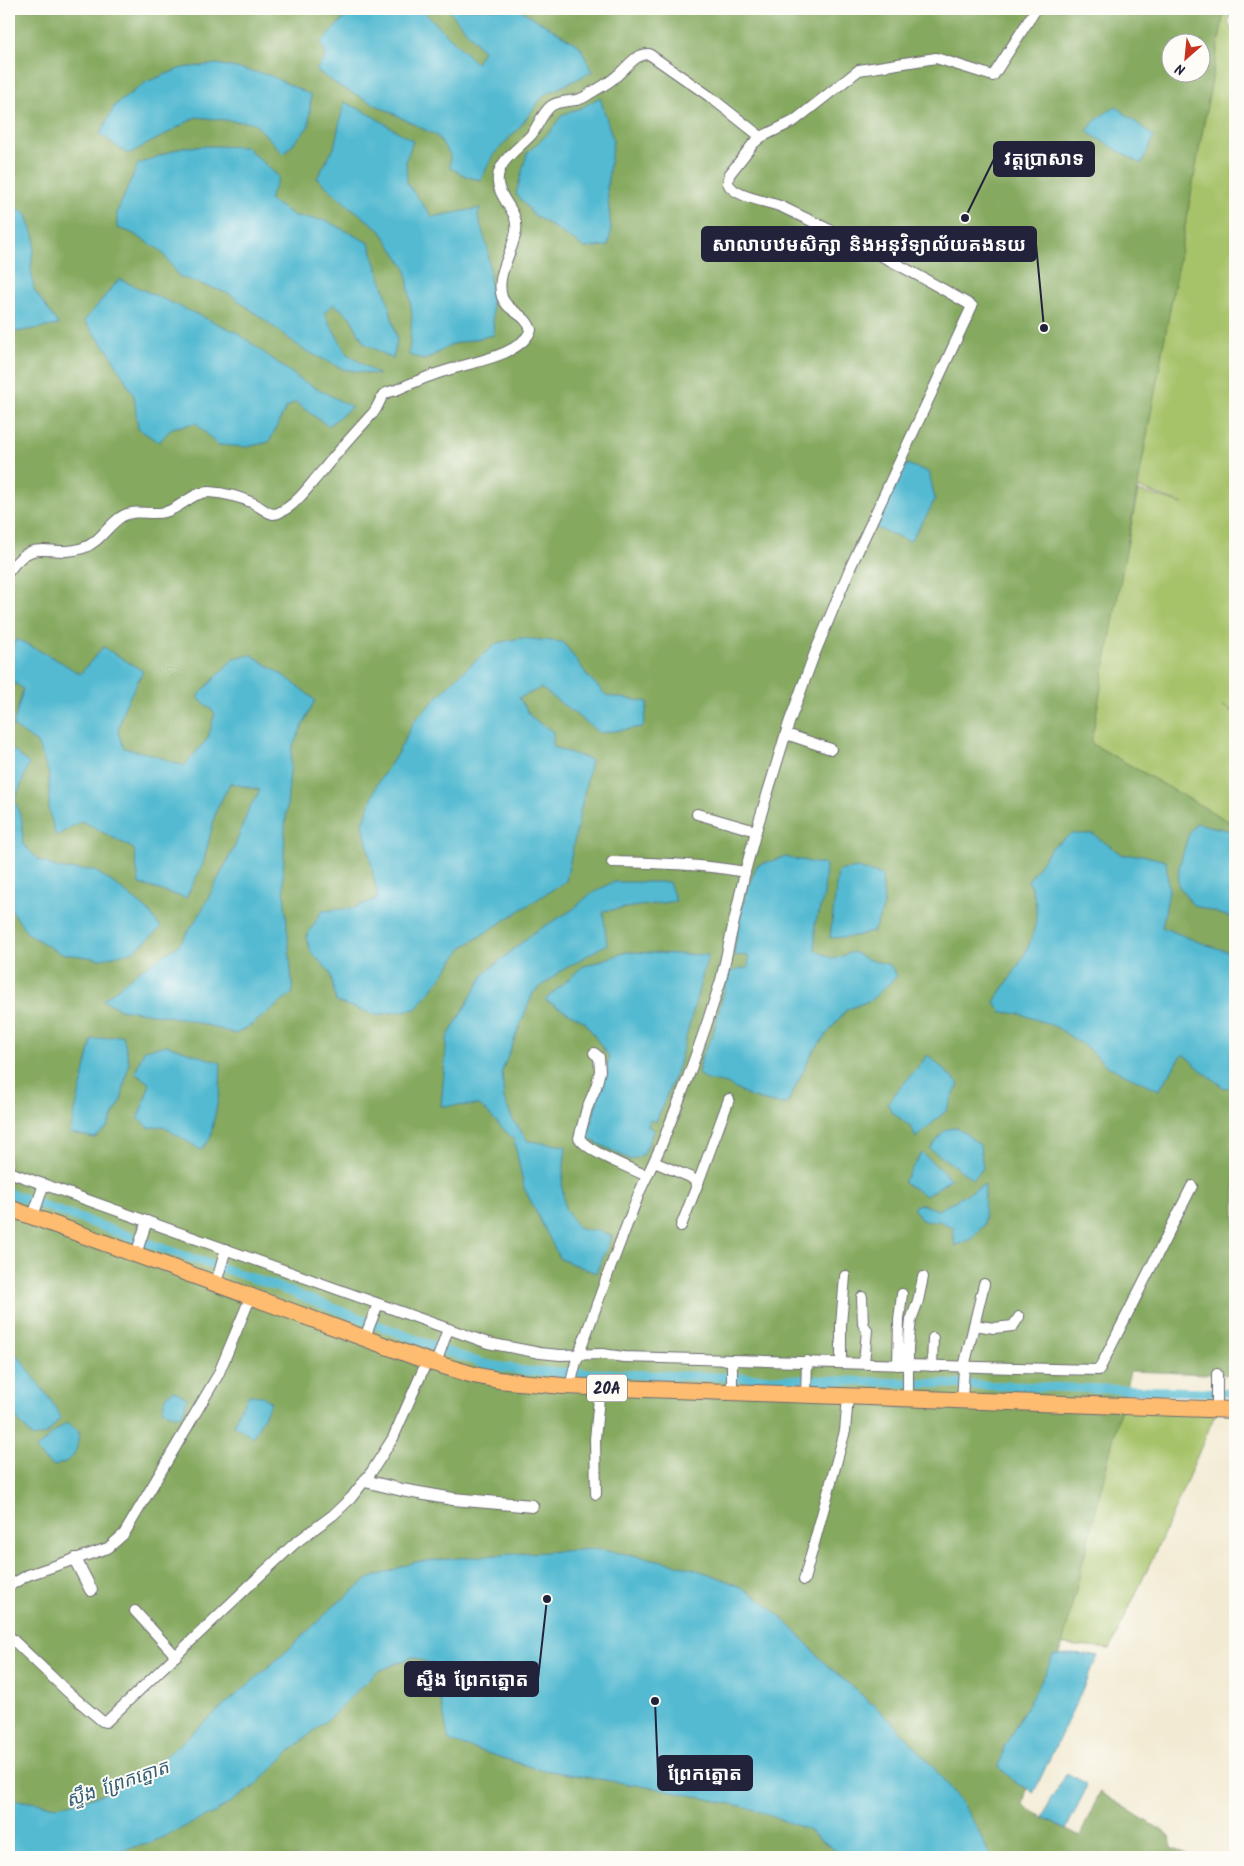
<svg xmlns="http://www.w3.org/2000/svg" width="1244" height="1866" font-family="Kalam,'Noto Sans Khmer',sans-serif">
	<style>
		.green { fill: #a7c36a; stroke: #647252; fill-rule: evenodd }
		.forest { fill: #85a95e; stroke: #54664c; fill-rule: evenodd }
		.water { fill: #53bad1; stroke: #3a6e86 }
		.lines { fill: none; stroke-linecap: round; stroke-linejoin: round }
		.canal { stroke: #53bad1; stroke-width: 9 }
		.minor-casing { stroke: #6b6870; stroke-width: 12 }
		.tertiary-casing { stroke: #6b6870; stroke-width: 14 }
		.primary-casing { stroke: #6b6870; stroke-width: 18 }
		.minor { stroke: #fff; stroke-width: 10 }
		.tertiary { stroke: #fff; stroke-width: 12 }
		.primary { stroke: #fdbc70; stroke-width: 16 }
		.labels { text-anchor: middle; stroke-width: 4; stroke-linejoin: round; paint-order: stroke }
		.shield { fill: #fdfcf7; stroke: #646373; stroke-width: 1 }
		.shield-label { font-size: 16px; font-weight: bold; fill: #22223b }
		.water-label { font-size: 19px; font-style: italic; fill: #365f77; stroke: #fdfcf7 }
		.leader { fill: none; stroke: #22223b; stroke-width: 2 }
		.callout-dot { fill: #22223b; stroke: #fdfcf7; stroke-width: 2 }
		.callout { fill: #22223b; stroke: #22223b; stroke-width: 2 }
		.callout-label { font-size: 19px; text-anchor: middle; font-weight: bold; fill: #fff }
	</style>
	<rect width="100%" height="100%" fill="#fdfcf7"/>
	<filter id="ink" filterUnits="userSpaceOnUse"><feTurbulence type="fractalNoise" baseFrequency=".02" numOctaves="2"/><feDisplacementMap in="SourceGraphic" scale="10" xChannelSelector="R" yChannelSelector="G"/><feConvolveMatrix kernelMatrix="1 2 1 2 8 2 1 2 1" color-interpolation-filters="sRGB"/></filter>
	<filter id="wash" filterUnits="userSpaceOnUse"><feTurbulence type="fractalNoise" baseFrequency=".0096" numOctaves="4" result="noise"/><feDisplacementMap in="SourceGraphic" scale="20" xChannelSelector="R" yChannelSelector="G"/><feGaussianBlur stdDeviation="1.12" result="paint"/><feColorMatrix in="noise" values="0 0 0 0 0 0 0 0 0 0 0 0 0 0 0 0 0 1.4 0 .05"/><feComposite in="paint" operator="in"/></filter>
	<g filter="url(#wash)">
		<rect width="100%" height="100%" fill="#f2ead2"/>
		<g class="green">
			<path d="M1135 9H1233L1228 22 1235 38V712L1223 706 1235 713V825L1192 816 859 818ZM1172 42H1202V72H1172ZM1073 465 1183 504 1138 491 1125 556 1062 541Z"/>
			<polygon points="1084,1405 1217,1410 1166,1529 1110,1649 1055,1644"/>
		</g>
		<path class="forest" d="M9 9H1215L1224 13 1091 743 1235 825V1375L1130 1371 1023 1804 1029 1810 1080 1836 1100 1792 1170 1836 1172 1848 1194 1857H9ZM1172 42H1202V72H1172Z"/>
		<g class="water">
			<polygon points="353,9 421,9 476,63 483,51 448,9 519,9 580,46 592,72 544,95 519,128 493,155 481,180 468,177 450,168 450,155 437,136 339,86 316,70 326,56 321,42"/>
			<polygon points="217,64 269,75 311,95 309,126 284,154 254,123 196,117 161,137 128,154 100,134 115,105 146,82 182,68"/>
			<polygon points="600,97 613,140 607,187 611,232 608,246 585,248 533,214 516,194 527,153 549,133 562,115 583,107"/>
			<polygon points="344,102 366,112 413,141 406,160 407,183 432,217 480,208 478,216 488,250 494,335 453,344 425,360 409,355 412,315 406,269 380,230 344,202 317,178 334,148"/>
			<path d="M1117 107 1154 137 1141 164 1087 132C1093 120 1105 112 1117 107Z"/>
			<polygon points="213,146 246,147 279,177 269,200 295,216 327,221 369,243 389,304 397,340 393,359 364,343 350,317 334,304 324,313 347,354 379,375 343,369 304,350 230,294 180,277 160,250 130,232 117,228 117,212 138,164 183,147"/>
			<polygon points="10,203 27,215 35,239 31,267 34,290 59,325 9,333"/>
			<polygon points="119,279 236,332 301,380 352,407 328,426 295,402 286,408 269,442 247,447 217,445 196,423 172,428 159,442 138,429 134,396 110,353 84,321"/>
			<polygon points="906,464 929,472 935,499 927,515 910,541 876,528"/>
			<polygon points="521,638 563,642 588,676 607,696 648,702 643,727 600,733 541,688 519,698 532,718 553,732 553,747 591,760 566,881 463,947 439,980 416,1009 376,1015 336,1002 330,972 311,952 306,937 322,911 354,908 378,898 363,824 377,784 397,754 414,721 461,673 497,643"/>
			<polygon points="17,639 61,662 80,674 103,647 143,671 124,708 118,732 124,748 150,754 184,766 208,738 215,713 197,697 234,658 252,655 290,680 315,700 292,748 285,829 283,880 293,993 253,1024 236,1034 185,1019 120,1009 103,1000 136,973 179,945 200,914 235,846 248,810 260,790 230,783 216,811 203,864 186,898 139,884 134,849 82,821 56,836 49,811 49,774 37,743 13,726 23,689 9,679 9,651"/>
			<polygon points="9,746 29,764 15,800 22,820 23,844 39,860 61,869 94,870 116,885 147,909 161,928 134,951 101,959 59,953 27,933 9,906"/>
			<polygon points="1196,823 1235,832 1235,919 1193,905 1178,885 1179,867 1188,836"/>
			<path d="M1071 834H1093L1122 855H1142L1166 861 1169 892 1162 927 1196 941 1235 954V1086L1224 1088 1201 1070 1183 1054 1159 1090 1107 1066 1089 1049 1056 1027 1021 1014 1002 1012 994 1002C1018 966 1052 925 1028 881L1052 847Z"/>
			<path d="M785 857 826 865 824 895 815 924V950L833 959 853 952 866 959 890 965 897 976 871 1000 846 1010 812 1053 787 1104 773 1103 750 1097 727 1084 707 1080 698 1074 702 1055 712 1037 729 972 749 967 748 956 734 955C737 923 745 894 757 865Z"/>
			<polygon points="857,868 882,875 884,906 873,932 850,937 830,938 838,871"/>
			<polygon points="613,882 669,882 676,901 603,911 607,944 561,971 533,993 502,1071 504,1099 513,1120 528,1141 566,1146 562,1186 565,1209 579,1229 600,1231 612,1236 596,1273 560,1259 524,1188 514,1140 480,1105 441,1106 447,1038 484,974 533,933 572,910 589,895"/>
			<polygon points="626,952 708,955 678,1067 656,1122 650,1120 648,1127 654,1129 644,1154 631,1160 587,1138 609,1057 585,1022 545,1000 582,967"/>
			<polygon points="123,1035 129,1062 121,1101 107,1128 95,1138 70,1133 92,1040"/>
			<polygon points="167,1045 221,1063 220,1090 210,1139 201,1150 162,1126 149,1128 138,1118 150,1084 135,1073 144,1050"/>
			<polygon points="928,1055 959,1084 946,1111 916,1138 911,1127 892,1112 887,1103"/>
			<polygon points="957,1127 980,1145 983,1168 973,1179 930,1149 945,1130"/>
			<polygon points="922,1153 951,1179 926,1196 903,1182"/>
			<polygon points="985,1184 984,1225 971,1239 955,1246 953,1227 939,1221 921,1220 913,1207 920,1204 938,1210"/>
			<polygon points="16,1353 52,1402 61,1417 47,1434 33,1438 9,1409 9,1354"/>
			<path d="M174 1390 187 1398 185 1408 181 1415H174L163 1411C163 1401 166 1395 174 1390Z"/>
			<polygon points="249,1395 263,1396 271,1403 253,1437 234,1425 238,1412"/>
			<path d="M67 1423 79 1432C77 1453 75 1460 54 1466L43 1459 36 1449 57 1430Z"/>
			<path d="M593 1549C642 1556 691 1564 736 1585 774 1603 798 1636 827 1665 844 1680 862 1695 879 1710 909 1738 943 1776 966 1810 976 1824 983 1842 991 1857H844L808 1830 750 1808 666 1790 537 1769 449 1741 433 1664 412 1657 376 1672 336 1712 288 1753 255 1786 216 1812 148 1844 87 1857H22L9 1854V1799L58 1806 97 1796 127 1782 167 1755 289 1649 334 1606 368 1579 415 1562 481 1556Z"/>
			<polygon points="1072,1654 1098,1656 1034,1792 1016,1783 999,1767 1004,1747 1046,1672 1053,1655"/>
			<polygon points="1067,1773 1087,1784 1084,1793 1066,1829 1043,1817 1050,1800"/>
		</g>
		<g class="lines">
			<polyline class="canal" points="9,1193 173,1252 270,1284 451,1353 485,1364 525,1371 1235,1393"/>
		</g>
	</g>
	<g filter="url(#ink)">
		<g class="lines">
			<g class="minor-casing">
				<g id="minor">
					<polyline points="1232,9 1235,10"/>
					<path d="M9 571C35 534 50 559 83 548 99 543 107 526 121 517 134 508 150 516 165 512 181 508 192 492 209 492 224 493 240 497 253 503 259 506 267 513 273 514 275 514 279 513 280 512 298 504 310 484 323 470 339 450 356 432 373 413 378 408 380 397 385 394 387 392 392 391 396 390 412 383 428 376 445 371 470 362 519 357 531 330 526 313 507 312 502 297 495 275 513 252 516 231 519 211 500 201 498 183 495 162 520 148 532 134 538 126 542 113 551 106 559 100 571 102 580 99 586 97 591 92 596 90 605 85 614 79 621 72 630 64 636 54 649 54L709 96 761 137"/>
					<polyline points="786,734 831,749"/>
					<polyline points="697,814 756,831"/>
					<path d="M612 862C657 863 700 864 745 872"/>
					<path d="M594 1053 599 1057 600 1071 596 1087 587 1108 579 1138C588 1152 630 1168 647 1176"/>
					<polyline points="654,1162 690,1177 698,1183 729,1099"/>
					<polyline points="9,1172 488,1343 540,1353 560,1355 602,1354 624,1357 1052,1369 1099,1370 1192,1186"/>
					<polyline points="33,1216 44,1184"/>
					<polyline points="681,1226 698,1183"/>
					<polyline points="136,1254 147,1221"/>
					<polyline points="216,1283 226,1249"/>
					<polyline points="862,1297 863,1324 867,1330 864,1363"/>
					<polyline points="974,1325 994,1328 1013,1326 1019,1317"/>
					<polyline points="365,1337 378,1304"/>
					<polyline points="436,1363 448,1329"/>
					<polyline points="841,1363 841,1325 845,1276"/>
					<polyline points="898,1365 899,1320 902,1294"/>
					<polyline points="932,1366 933,1338"/>
					<path d="M573 1387 572 1378 576 1362 609 1271 640 1191 661 1146 687 1080 706 1026 721 980 745 872 756 831 789 723 814 655 851 566 972 306C911 270 846 237 782 207 768 201 733 197 728 183L729 175 753 144 761 137 794 121 859 70 936 58 993 76 1036 9"/>
					<polyline points="732,1393 732,1360"/>
					<polyline points="806,1395 807,1361"/>
					<polyline points="908,1399 908,1347 911,1320 918,1301 923,1277"/>
					<polyline points="962,1401 964,1367 984,1284"/>
					<polyline points="1217,1410 1217,1374"/>
					<polyline points="596,1494 595,1439 600,1388"/>
					<polyline points="804,1580 845,1431 848,1397"/>
					<polyline points="9,1586 28,1575 108,1548 124,1534 218,1375 251,1296"/>
					<polyline points="135,1611 176,1656"/>
					<polyline points="9,1636 69,1693 102,1721 106,1722 250,1585 294,1544 333,1515 351,1498 372,1471 393,1438 427,1361"/>
				</g>
			</g>
			<g class="tertiary-casing">
				<g id="tertiary">
					<polyline points="365,1481 402,1490 453,1499 532,1506"/>
					<polyline points="75,1559 91,1590"/>
				</g>
			</g>
			<g class="primary-casing">
				<polyline id="primary" points="9,1208 427,1361 474,1375 498,1380 563,1386 1235,1410"/>
			</g>
			<use href="#minor" class="minor"/>
			<use href="#tertiary" class="tertiary"/>
			<use href="#primary" class="primary"/>
		</g>
	</g>
	<g class="labels">
		<rect class="shield" x="587" y="1374.5" width="40" height="27" rx="4"/>
		<g class="shield-label">
			<text x="607" y="1394">20A</text>
		</g>
		<g class="water-label">
			<text transform="translate(117 1783) rotate(-19)" y="7">ស្ទឹង ព្រែកត្នោត</text>
		</g>
	</g>
	<path class="leader" d="M965 218L994 159M1044 328L1036 244M547 1599L538 1679M655 1701L658 1773"/>
	<g class="callout-dot">
		<circle cx="965" cy="218" r="5"/>
		<circle cx="1044" cy="328" r="5"/>
		<circle cx="547" cy="1599" r="5"/>
		<circle cx="655" cy="1701" r="5"/>
	</g>
	<g class="callout">
		<rect x="994" y="142" width="100" height="34" rx="5"/>
		<rect x="702" y="227" width="334" height="34" rx="5"/>
		<rect x="405" y="1662" width="133" height="34" rx="5"/>
		<rect x="658" y="1756" width="94" height="34" rx="5"/>
	</g>
	<g class="callout-label">
		<text x="1044" y="165">វត្តប្រាសាទ</text>
		<text x="869" y="251">សាលាបឋមសិក្សា និងអនុវិទ្យាល័យគងនយ</text>
		<text x="472" y="1686">ស្ទឹង ព្រែកត្នោត</text>
		<text x="705" y="1780">ព្រែកត្នោត</text>
	</g>
	<rect width="1244" height="1866" fill="none" stroke="#fdfcf7" stroke-width="30"/>
	<g transform="translate(1186 58) rotate(207)"><circle r="24" fill="#fdfcf7" stroke="#a5a5ac"/>
	<path d="M0-4L9 19L0 12L-9 19Z" fill="#c8321e"/>
	<text y="-8" font-size="14" font-weight="bold" text-anchor="middle" fill="#22223b">N</text>
	</g>
</svg>
